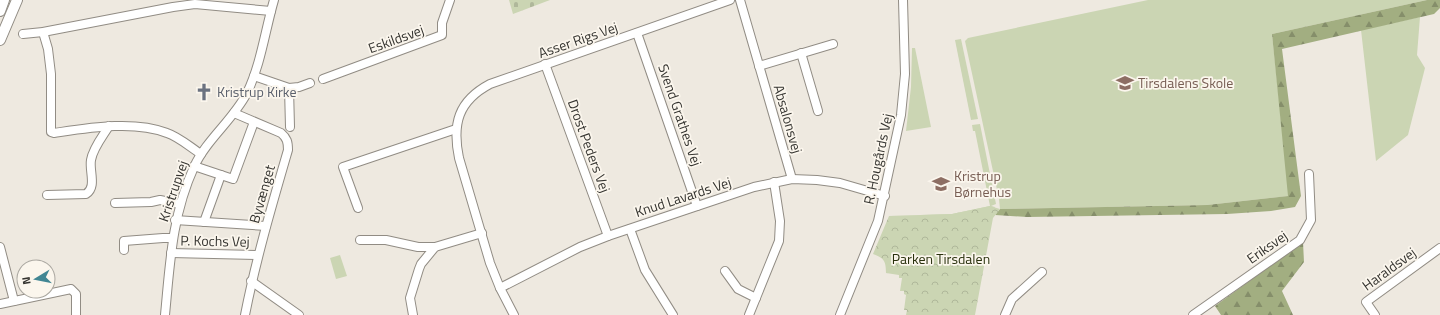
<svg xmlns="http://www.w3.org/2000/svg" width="1440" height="315" font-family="'Titillium Web',sans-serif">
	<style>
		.green { fill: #cbd5b3 }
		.forest { fill: url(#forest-firs) }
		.cemetery { fill: url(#cemetery-stones) }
		.park { fill: url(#park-crowns) }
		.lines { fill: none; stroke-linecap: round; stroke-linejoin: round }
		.minor-casing { stroke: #918c84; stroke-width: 10 }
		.tertiary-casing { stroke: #918c84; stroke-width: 12 }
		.minor { stroke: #fff; stroke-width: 8 }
		.tertiary { stroke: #fff; stroke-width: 10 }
		.labels { text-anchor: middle; stroke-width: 3.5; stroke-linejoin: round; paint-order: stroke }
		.street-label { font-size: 14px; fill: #34332f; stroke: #fbf6ed }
		.education-label { font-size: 14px; fill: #785e54; stroke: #fbf6ed; text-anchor: start }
		.worship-label { font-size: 14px; fill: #5b616d; stroke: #fbf6ed; text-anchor: start }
		.park-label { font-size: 14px; fill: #29310d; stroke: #fbf6ed }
	</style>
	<defs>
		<pattern id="forest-firs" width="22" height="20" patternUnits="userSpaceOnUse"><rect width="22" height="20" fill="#a2ae81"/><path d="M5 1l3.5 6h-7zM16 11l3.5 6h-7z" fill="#858e6a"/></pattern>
		<pattern id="cemetery-stones" width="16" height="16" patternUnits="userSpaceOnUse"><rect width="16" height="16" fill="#cbd5b3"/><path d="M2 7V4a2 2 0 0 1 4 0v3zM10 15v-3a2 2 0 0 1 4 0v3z" fill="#afb79a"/></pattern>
		<pattern id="park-crowns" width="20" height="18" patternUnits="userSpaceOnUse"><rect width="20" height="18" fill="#cbd5b3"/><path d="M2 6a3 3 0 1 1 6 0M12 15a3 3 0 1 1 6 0" fill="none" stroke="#afb79a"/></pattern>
	</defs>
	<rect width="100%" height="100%" fill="#eee9e0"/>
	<g class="green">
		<polygon points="1148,0 1427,0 1272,34 1289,196 1207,205 1000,209 999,199 965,41 968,38"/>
		<polygon points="1420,17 1417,55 1425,68 1408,135 1376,161 1361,30"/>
		<polygon points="961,39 978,119 971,120 955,40"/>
		<polygon points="912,48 915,48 931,127 906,131 911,87"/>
		<polygon points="980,124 996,204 991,206 995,207 990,214 889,216 952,214 990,206 975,131 973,131 972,125"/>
		<polygon points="340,255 347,276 336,279 330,258"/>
	</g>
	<g class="forest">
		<polygon points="1427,0 1440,0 1440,8 1434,14 1282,49 1301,196 1295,207 1271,211 1227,214 1027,217 995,215 1000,209 1207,205 1288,196 1272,34"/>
		<polygon points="1303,242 1304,262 1282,291 1293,315 1221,315 1215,306"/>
	</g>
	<polygon class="cemetery" points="509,0 550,0 513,14"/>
	<path class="park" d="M990 206 1000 209 993 218 975 315H906L907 310H904L906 295 904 294V291H900L902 278H899V275L886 273C886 261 884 258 873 254L889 216 952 214Z"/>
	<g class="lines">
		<g class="minor-casing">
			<g id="minor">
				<polyline points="740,0 792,179"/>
				<path d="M43 32 48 49 51 74V132L54 133C88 128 134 120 167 133 179 137 190 147 201 154"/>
				<polyline points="637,33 697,206"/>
				<polyline points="23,34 43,32 173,7 195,4 271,11"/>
				<polyline points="801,53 818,111"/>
				<polyline points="545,64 608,236"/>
				<polyline points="759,66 833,44"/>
				<polyline points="254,76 289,88 290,127"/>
				<polyline points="323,79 442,35 442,23 450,0"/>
				<polyline points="289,88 299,87 310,83"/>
				<path d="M234 113 281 133C287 138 288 142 288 150 272 205 256 259 245 315"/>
				<polyline points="194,166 233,179 254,122"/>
				<path d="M47 195 86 194C97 187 89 171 91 160 93 148 103 136 109 126"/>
				<polyline points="115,203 151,202 160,200 180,204"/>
				<polyline points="358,208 343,167 456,129"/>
				<polyline points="175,220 266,226"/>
				<polyline points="204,222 221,175"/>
				<polyline points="630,229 645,270 673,315"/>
				<polyline points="360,240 386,240 418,247 435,247"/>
				<polyline points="0,247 14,301"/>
				<polyline points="124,250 124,241 163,238 172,238"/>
				<polyline points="171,253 258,255"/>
				<polyline points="725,271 738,289 756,298"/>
				<polyline points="251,281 299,315"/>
				<polyline points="500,288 580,247 608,236 754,187 792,179 817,180 840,183 885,196"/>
				<polyline points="0,304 71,289 76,294 76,315"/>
				<path d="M165 315C170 263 172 215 194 167 206 140 233 120 247 93 261 64 265 31 274 0"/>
				<polyline points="413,315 410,298 419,269 421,264 435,247 482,233"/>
				<path d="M514 315 500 288 490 263 459 158C452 124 458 101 490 84L730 0"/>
				<polyline points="749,315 779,241 780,221 774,182"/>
				<polyline points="840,315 878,221 901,115 905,74 903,0"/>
				<polyline points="1005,315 1012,299 1042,272"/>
				<polyline points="1193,315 1300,240 1311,220 1309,174"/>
				<polyline points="1375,315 1366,302 1440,248"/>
			</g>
		</g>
		<g class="tertiary-casing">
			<g id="tertiary">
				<polyline points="0,11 4,0"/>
				<polyline points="0,40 17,0"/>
			</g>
		</g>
		<use href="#minor" class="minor"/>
		<use href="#tertiary" class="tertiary"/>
	</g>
	<defs>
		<g id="school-bare" transform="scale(1.38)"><path d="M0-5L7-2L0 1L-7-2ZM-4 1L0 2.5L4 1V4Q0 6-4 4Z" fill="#8d6e63" stroke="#fbf6ed" stroke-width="2.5" paint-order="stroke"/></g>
		<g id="church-bare" transform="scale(1.38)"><path d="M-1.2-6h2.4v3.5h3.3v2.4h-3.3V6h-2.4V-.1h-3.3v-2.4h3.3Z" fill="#6b7280" stroke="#fbf6ed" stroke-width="2.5" paint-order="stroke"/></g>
	</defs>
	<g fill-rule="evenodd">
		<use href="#school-bare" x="1125" y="83"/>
		<use href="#church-bare" x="204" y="92"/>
		<use href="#school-bare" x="941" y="184"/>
	</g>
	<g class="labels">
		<g class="street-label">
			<text transform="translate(396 39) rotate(-20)" y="5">Eskildsvej</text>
			<text transform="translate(578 40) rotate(-19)" y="5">Asser Rigs Vej</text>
			<text transform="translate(680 115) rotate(71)" y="5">Svend Grathes Vej</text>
			<text transform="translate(788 119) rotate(74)" y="5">Absalonsvej</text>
			<text transform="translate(589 146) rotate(70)" y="5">Drost Peders Vej</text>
			<text transform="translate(878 159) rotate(-78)" y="5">R. Hougårds Vej</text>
			<text transform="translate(173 191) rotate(-71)" y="5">Kristrupvej</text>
			<text transform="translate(262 194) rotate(-74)" y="5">Byvænget</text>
			<text transform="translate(683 197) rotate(-18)" y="5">Knud Lavards Vej</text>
			<text transform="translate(215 241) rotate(1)" y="5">P. Kochs Vej</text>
			<text transform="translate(1267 247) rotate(-35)" y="5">Eriksvej</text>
			<text transform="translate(1389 269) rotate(-36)" y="5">Haraldsvej</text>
		</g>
		<g class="education-label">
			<text x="1138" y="88">Tirsdalens Skole</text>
			<text x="954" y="181">Kristrup<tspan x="954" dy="16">Børnehus</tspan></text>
		</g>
		<g class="worship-label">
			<text x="217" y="97">Kristrup Kirke</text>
		</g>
		<g class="park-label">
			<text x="941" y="264">Parken Tirsdalen</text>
		</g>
	</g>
	<g transform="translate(36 279) rotate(260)"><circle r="19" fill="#fbf6ed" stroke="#aba8a1"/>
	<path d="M0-3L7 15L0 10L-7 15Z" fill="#418693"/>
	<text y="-6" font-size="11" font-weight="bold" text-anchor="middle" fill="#34332f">N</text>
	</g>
</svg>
